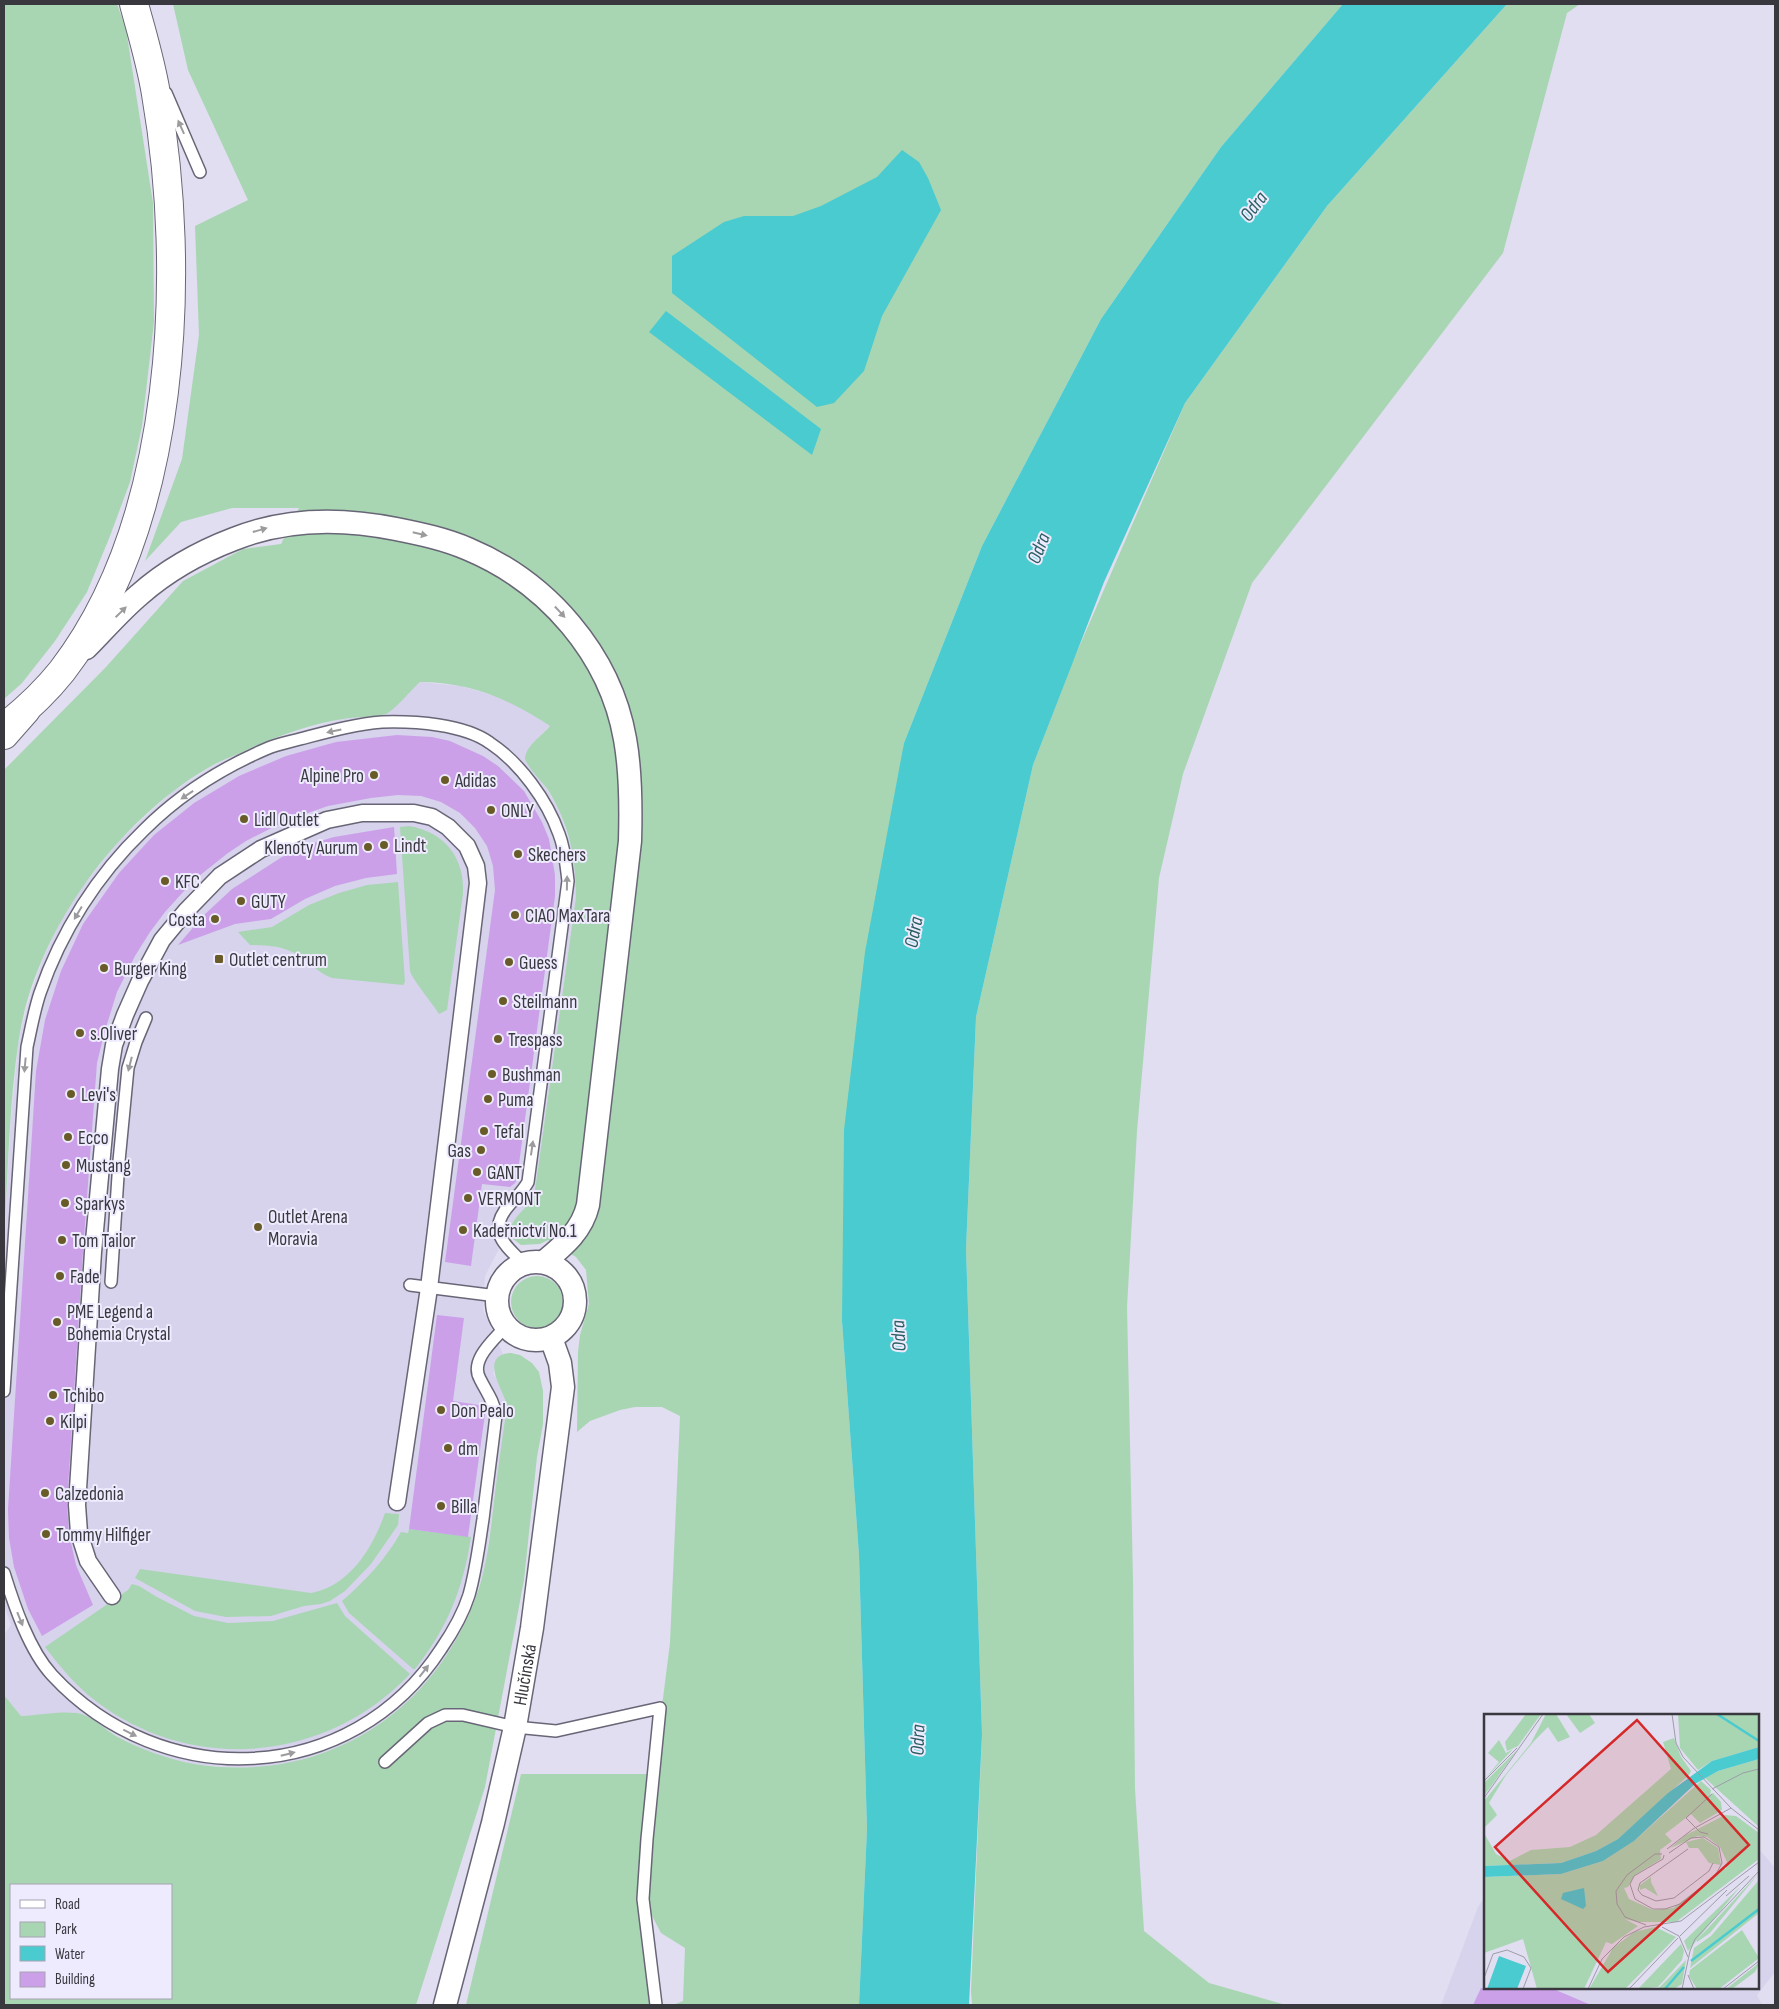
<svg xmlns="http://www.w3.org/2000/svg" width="1779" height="2009" font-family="'Sofia Sans Condensed',sans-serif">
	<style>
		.built { fill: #d7d3ec }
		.green { fill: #a8d6b3; fill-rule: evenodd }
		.water { fill: #49cbd0 }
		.building { fill: #cba0e9 }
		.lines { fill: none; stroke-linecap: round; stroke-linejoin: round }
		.service-casing { stroke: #686676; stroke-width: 14 }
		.pedestrian-casing { stroke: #686676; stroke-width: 19 }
		.minor-casing { stroke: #686676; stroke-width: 25 }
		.trunk-casing { stroke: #686676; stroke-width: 30 }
		.motorway-casing { stroke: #686676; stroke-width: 30 }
		.service { stroke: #fff; stroke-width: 11 }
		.pedestrian { stroke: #fff; stroke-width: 16 }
		.minor { stroke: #fff; stroke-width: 22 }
		.trunk { stroke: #fff; stroke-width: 28 }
		.motorway { stroke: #fff; stroke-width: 28 }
		.oneway { fill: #9c9c9f }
		.poi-dot { fill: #695b28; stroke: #eeebfe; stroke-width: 2 }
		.labels { text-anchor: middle; stroke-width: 4; stroke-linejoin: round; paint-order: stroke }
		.poi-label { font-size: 19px; fill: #39383f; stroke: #eeebfe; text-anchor: start }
		.street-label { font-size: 19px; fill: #39383f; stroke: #eeebfe }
		.water-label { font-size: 20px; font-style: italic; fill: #295f61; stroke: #eeebfe }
		.inset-river { fill: none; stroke: #49cbd0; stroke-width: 2.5 }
		.inset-road { fill: none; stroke: #9d9ca9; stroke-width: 1 }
		.view { fill: #d62828; fill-opacity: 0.15; stroke: #d62828; stroke-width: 2.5 }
		.inset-edge { fill: none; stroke: #39383f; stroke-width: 2.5 }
	</style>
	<rect width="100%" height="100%" fill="#e0def0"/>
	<g class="built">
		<polygon points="420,682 460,686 503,698 524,709 550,726 532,744 528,765 545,786 559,810 573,851 576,875 576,897 534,1197 512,1223 485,1276 483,1310 503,1354 497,1360 493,1373 504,1393 507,1405 485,1567 474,1601 461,1632 450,1653 433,1675 404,1706 365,1734 339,1747 298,1761 265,1767 242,1768 192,1764 165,1757 140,1748 78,1713 21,1716 4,1695 4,1635 11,1625 4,1605 4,1240 11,1119 19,1037 32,990 43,959 61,920 83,886 119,841 171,793 215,765 266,741 343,719 385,714"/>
		<polygon points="1758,1848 1775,1868 1775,1972 1757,1995 1762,2005 1441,2005 1478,1907 1485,1897 1485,1988 1758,1988"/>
	</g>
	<g class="green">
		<polygon points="4,4 117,4 126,29 153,203 154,322 142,426 130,482 110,536 87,592 55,641 22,683 4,699"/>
		<path d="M173 4H1343L1221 147 1101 319 982 546 904 743 842 1321 859 1555 867 1829 859 2005H673L683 2001 685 1948 661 1933 644 1900 656 2005H466L521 1774H653V1777L670 1643 680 1416 662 1407H635L620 1410 590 1421 577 1432 578 1352 580 1335 589 1304 586 1270 576 1257 548 1240 540 1244 521 1245 513 1239 509 1230C514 1216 526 1209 534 1197L576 897C576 857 569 824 548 790 541 780 530 771 525 759 526 745 542 736 550 726 509 699 470 682 420 682 411 690 396 709 386 714 377 717 354 717 343 719 312 724 280 735 251 748 239 754 227 758 215 764 120 816 36 930 19 1038 9 1104 8 1173 4 1240V770L106 667 183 581 243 549 281 544 299 508H232L181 522 145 561 182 459 199 335 195 226 248 200 188 70Z"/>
		<polygon points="1507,4 1580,4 1567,13 1503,253 1252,583 1183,774 1159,878 1137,1131 1127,1307 1133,1580 1135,1789 1144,1931 1209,1983 1286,2005 972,2005 971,1991 982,1734 966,1249 976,1017 1033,765 1073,661 1185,403 1327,206"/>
		<path d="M409 826C445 832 465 858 463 894L447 1010 439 1014C433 1004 412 979 410 971L400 827Z"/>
		<path d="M398 882 405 982 403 985 332 978C319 973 310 963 299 956 285 946 267 945 250 945L238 932 272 927 309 905 339 893 367 885Z"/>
		<circle cx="537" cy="1302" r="26"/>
		<path d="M511 1353 520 1355 532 1363 539 1372 543 1391V1424L537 1457 524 1580 485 1787 416 2005H4V1695L21 1716C38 1715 60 1711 77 1713 91 1715 104 1729 116 1736 140 1749 167 1759 194 1764 324 1785 438 1712 479 1588 487 1563 490 1536 493 1510 497 1475 502 1440 507 1405 503 1390 478 1355 511 1353ZM11 1885H171V1998H11Z"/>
		<path d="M385 1513 399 1514 398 1525 371 1564 345 1591 330 1601 321 1604 304 1606 271 1616 226 1617 195 1611 135 1578 140 1569 311 1593C350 1586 373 1547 385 1513Z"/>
		<path d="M409 1529 471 1537C463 1589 448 1627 415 1669H413L349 1613 342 1601C365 1581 386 1559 401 1532L408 1533Z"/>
		<path d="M132 1584 139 1586 157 1597 194 1616 228 1623 273 1621 337 1603 345 1616 410 1674C324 1765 185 1775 88 1695 72 1681 58 1664 45 1647L128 1590Z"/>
	</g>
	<g class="water">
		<polygon points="1343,4 1507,4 1327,206 1185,403 1104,582 1033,765 976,1017 966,1249 982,1734 969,2005 859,2005 867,1829 859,1555 842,1321 844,1130 865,952 904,743 982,546 1101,319 1221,147"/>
		<polygon points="902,150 919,162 928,178 941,210 882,316 864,371 834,403 817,407 672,293 672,256 724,222 744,216 793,216 821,206 877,177"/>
		<polygon points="666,311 821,429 812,455 649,332"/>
	</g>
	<g class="building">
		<polygon points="397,735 432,737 450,741 483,756 498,766 524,791 542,822 549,839 555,875 555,896 517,1179 515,1183 510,1187 482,1184 471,1266 445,1262 495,890 493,866 487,846 475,828 460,813 441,802 421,796 398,795 371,798 328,806 285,821 246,841 228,853 194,880 165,912 150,932 135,956 117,992 104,1034 97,1063 83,1251 67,1504 69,1534 76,1565 93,1605 42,1636 28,1609 14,1567 9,1538 8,1509 36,1071 45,1020 61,971 83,924 119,873 154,835 194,803 239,776 286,756 336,742"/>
		<polygon points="394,827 397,874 366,878 335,886 305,899 271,919 235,924 178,945 204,915 232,889 282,857 317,842 334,837"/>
		<polygon points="437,1315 464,1318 453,1401 479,1405 484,1409 485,1414 468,1537 409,1529"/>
		<polygon points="1481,1988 1551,1988 1591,2005 1473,2005"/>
	</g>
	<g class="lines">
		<g class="service-casing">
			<g id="service">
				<polyline points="166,93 200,172"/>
				<polyline points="111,1282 119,1161 128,1068 136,1042 146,1018"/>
				<polyline points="410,1285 497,1296"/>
				<path d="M4 1391 27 1047C31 1029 34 1011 40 993 61 932 97 875 144 830 178 796 222 768 266 749 277 744 289 742 300 739 327 732 355 724 382 722 414 721 464 724 490 743 520 763 547 800 559 834 565 849 566 865 568 881L528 1182C523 1191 517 1197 510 1204 486 1231 504 1244 524 1264"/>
				<path d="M4 1573C14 1605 29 1650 52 1675 162 1794 351 1787 441 1649 452 1633 463 1614 469 1595 476 1570 479 1545 483 1519 487 1485 492 1450 496 1415 493 1399 487 1393 480 1379 469 1360 495 1339 506 1326"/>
				<polyline points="385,1762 428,1723 445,1715 463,1715 515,1727 556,1731 660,1708 647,1839 643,1899 656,2005"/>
			</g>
		</g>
		<g class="pedestrian-casing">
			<polyline id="pedestrian" points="112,1596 88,1561 79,1533 77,1505 93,1252 110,1069 114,1045 125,1015 140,981 162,940 186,911 220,876 261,849 327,820 362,813 414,813 432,817 448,827 467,846 476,866 478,883 429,1288 397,1502"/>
		</g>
		<g class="minor-casing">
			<g id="minor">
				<path d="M86 648C104 630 120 611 139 595 166 571 200 552 234 539 286 518 342 518 396 529 421 534 445 539 468 549 547 582 610 654 625 739 631 772 631 807 630 841L588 1205C582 1231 563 1246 544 1262"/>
				<circle cx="536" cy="1301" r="39"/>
				<path id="s1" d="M445 2005 493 1823 515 1727 532 1628 563 1387 560 1363 551 1338"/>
			</g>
		</g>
		<g class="trunk-casing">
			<path id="trunk" d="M7 725C27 709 46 691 62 671 177 521 187 273 156 94 151 63 142 34 134 4"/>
		</g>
		<g class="motorway-casing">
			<polyline id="motorway" points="4,735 26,710"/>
		</g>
		<use href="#service" class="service"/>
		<use href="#pedestrian" class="pedestrian"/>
		<use href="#minor" class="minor"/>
		<use href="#trunk" class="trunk"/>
		<use href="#motorway" class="motorway"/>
	</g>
	<defs><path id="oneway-solid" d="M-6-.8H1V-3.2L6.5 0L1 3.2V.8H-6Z" transform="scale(1.25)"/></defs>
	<g class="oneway">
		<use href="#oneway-solid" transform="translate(181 127) rotate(-114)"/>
		<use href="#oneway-solid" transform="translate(260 530) rotate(-16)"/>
		<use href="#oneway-solid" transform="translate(420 534) rotate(13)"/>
		<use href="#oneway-solid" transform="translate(121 612) rotate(-44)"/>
		<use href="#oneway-solid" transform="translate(560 612) rotate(47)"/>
		<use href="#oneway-solid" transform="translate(334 731) rotate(168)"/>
		<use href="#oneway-solid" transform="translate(187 795) rotate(146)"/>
		<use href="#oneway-solid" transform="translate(567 883) rotate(-89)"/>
		<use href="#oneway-solid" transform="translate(78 913) rotate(121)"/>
		<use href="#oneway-solid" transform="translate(130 1064) rotate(104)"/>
		<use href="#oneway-solid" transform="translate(25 1065) rotate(95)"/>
		<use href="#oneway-solid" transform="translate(532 1148) rotate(-82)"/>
		<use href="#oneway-solid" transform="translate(20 1619) rotate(68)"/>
		<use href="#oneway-solid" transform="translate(424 1671) rotate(-52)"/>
		<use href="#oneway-solid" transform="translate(130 1733) rotate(26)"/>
		<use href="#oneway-solid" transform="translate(288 1754) rotate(-14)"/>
	</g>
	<g class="poi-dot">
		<circle cx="374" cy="775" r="5"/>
		<circle cx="445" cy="780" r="5"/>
		<circle cx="491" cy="810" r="5"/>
		<circle cx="244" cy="819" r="5"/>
		<circle cx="384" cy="845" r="5"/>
		<circle cx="368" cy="847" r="5"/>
		<circle cx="518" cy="854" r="5"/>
		<circle cx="165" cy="881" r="5"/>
		<circle cx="241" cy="901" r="5"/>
		<circle cx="515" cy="915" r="5"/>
		<circle cx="215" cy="919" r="5"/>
		<rect x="214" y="954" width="10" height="10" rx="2.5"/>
		<circle cx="509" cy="962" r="5"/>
		<circle cx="104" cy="968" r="5"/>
		<circle cx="503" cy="1001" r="5"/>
		<circle cx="80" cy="1033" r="5"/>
		<circle cx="498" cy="1039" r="5"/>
		<circle cx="492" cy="1074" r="5"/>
		<circle cx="71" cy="1094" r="5"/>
		<circle cx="488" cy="1099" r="5"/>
		<circle cx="484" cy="1131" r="5"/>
		<circle cx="68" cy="1137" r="5"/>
		<circle cx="481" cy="1150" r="5"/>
		<circle cx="66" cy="1165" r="5"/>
		<circle cx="477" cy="1172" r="5"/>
		<circle cx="468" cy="1198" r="5"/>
		<circle cx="65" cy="1203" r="5"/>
		<circle cx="258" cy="1227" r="5"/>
		<circle cx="463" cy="1230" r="5"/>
		<circle cx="62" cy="1240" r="5"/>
		<circle cx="60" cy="1276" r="5"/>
		<circle cx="57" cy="1322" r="5"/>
		<circle cx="53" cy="1395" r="5"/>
		<circle cx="441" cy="1410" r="5"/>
		<circle cx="50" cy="1421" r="5"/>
		<circle cx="448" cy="1448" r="5"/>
		<circle cx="45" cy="1493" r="5"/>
		<circle cx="441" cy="1506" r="5"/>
		<circle cx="46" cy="1534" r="5"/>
	</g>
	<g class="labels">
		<g class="poi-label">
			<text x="364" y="782" text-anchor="end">Alpine Pro</text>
			<text x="455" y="787">Adidas</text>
			<text x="501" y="817">ONLY</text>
			<text x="254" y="826">Lidl Outlet</text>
			<text x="394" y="852">Lindt</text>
			<text x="358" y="854" text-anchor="end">Klenoty Aurum</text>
			<text x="528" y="861">Skechers</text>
			<text x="175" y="888">KFC</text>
			<text x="251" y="908">GUTY</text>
			<text x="525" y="922">CIAO MaxTara</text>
			<text x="205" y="926" text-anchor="end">Costa</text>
			<text x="229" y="966">Outlet centrum</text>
			<text x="519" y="969">Guess</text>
			<text x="114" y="975">Burger King</text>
			<text x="513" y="1008">Steilmann</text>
			<text x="90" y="1040">s.Oliver</text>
			<text x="508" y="1046">Trespass</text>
			<text x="502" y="1081">Bushman</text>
			<text x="81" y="1101">Levi's</text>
			<text x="498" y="1106">Puma</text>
			<text x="494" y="1138">Tefal</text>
			<text x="78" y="1144">Ecco</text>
			<text x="471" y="1157" text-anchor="end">Gas</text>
			<text x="76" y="1172">Mustang</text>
			<text x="487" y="1179">GANT</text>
			<text x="478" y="1205">VERMONT</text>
			<text x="75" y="1210">Sparkys</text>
			<text x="268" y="1223">Outlet Arena<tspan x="268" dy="22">Moravia</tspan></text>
			<text x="473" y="1237">Kadeřnictví No.1</text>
			<text x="72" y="1247">Tom Tailor</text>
			<text x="70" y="1283">Fade</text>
			<text x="67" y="1318">PME Legend a<tspan x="67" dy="22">Bohemia Crystal</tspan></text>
			<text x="63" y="1402">Tchibo</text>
			<text x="451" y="1417">Don Pealo</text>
			<text x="60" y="1428">Kilpi</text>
			<text x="458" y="1455">dm</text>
			<text x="55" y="1500">Calzedonia</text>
			<text x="451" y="1513">Billa</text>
			<text x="56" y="1541">Tommy Hilfiger</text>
		</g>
		<g class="street-label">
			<text dy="7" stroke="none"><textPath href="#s1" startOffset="340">Hlučínská</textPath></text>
		</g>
		<g class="water-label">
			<text transform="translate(1253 206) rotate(-53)" y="7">Odra</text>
			<text transform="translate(1038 548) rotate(-68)" y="7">Odra</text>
			<text transform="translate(913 932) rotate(-79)" y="7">Odra</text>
			<text transform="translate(898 1336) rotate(-93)" y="7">Odra</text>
			<text transform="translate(917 1740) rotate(-88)" y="7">Odra</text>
		</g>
	</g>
	<g transform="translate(1484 1714)">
		<rect width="275" height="275" fill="#e0def0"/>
		<path d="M42 0H57L34 32 23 37 21 28ZM62 0H72L86 23 74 28 64 13 51 26 22 61 5 89 13 101 0 114V87L47 29ZM82 0H105L111 9 96 19ZM194 0H275V33L228 47 214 56 196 34ZM190 24 197 43 207 57 205 61 134 125 112 137 77 149 0 152V119L12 140 26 147 47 136 86 133 112 121 187 55 179 28ZM15 26 22 39 29 35 0 66 15 48 4 39ZM33 36 0 82V69ZM275 45V113L221 64 234 57ZM217 67 227 76 226 81 229 79 237 88 238 96 216 109 207 100 181 120 188 127 176 136 177 145 151 161 144 173 140 174 145 185 169 196 189 194 232 162 238 154 242 155 243 148 236 133 223 123 214 122 186 134 202 121 241 101 252 102 275 119V145L192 208H153L141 205 154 212 128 230 122 228 100 275H53L39 225 0 239V163L77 160 119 147 150 127ZM219 124 234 134 237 151 225 149 214 134H205L202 128ZM275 159 226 219 213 228V226ZM167 163V168L174 182 161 174 156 176V171ZM275 166V199L206 254 210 234 227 222ZM256 173 204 237 200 227ZM171 213 192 223 141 275H105L129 234 150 218ZM258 216 275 244 235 275H213L205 262 206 256ZM197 230 200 237 198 246 174 273 154 275ZM202 246 198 270 190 275H174ZM275 249 271 258 248 275H242Z" fill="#a8d6b3"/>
		<path d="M275 33V45L234 57 211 70 150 127 119 147 77 160 0 163V152L77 149 112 137 134 125 184 79 228 47ZM100 174 102 192 99 195 77 185 79 179ZM15 242 42 252 33 275H3Z" fill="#49cbd0"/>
		<path class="inset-river" d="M233 0 275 27M207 247 275 195M181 275 200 253"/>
		<path class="inset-road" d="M188 0 192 29 199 43 247 94 275 116M0 67 33 34M228 75 259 59 275 55M0 84 59 0M224 120 216 118 202 104 228 80M183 135 209 115 247 94M204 135 156 169 154 176 158 181 172 187 190 184 225 157 229 149M180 141 179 145 150 162 146 170 151 185 169 195H181L196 190 231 162 238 149 235 133 220 123 207 124 185 139M242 182 265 162M162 211 141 203 133 190 132 177 143 161 171 140H178M178 213 195 222 204 243M196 222 243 176M204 261 210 275M0 264 9 240 23 236 40 243 47 254 39 275M104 275 118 245 140 223 160 213 197 207 275 148M145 275 194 224M198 275 206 237 211 225 275 157M239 275 275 247"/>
		<path class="view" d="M153 6 265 131 124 258 11 133Z"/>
		<rect width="275" height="275" class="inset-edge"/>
	</g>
	<rect width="1779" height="2009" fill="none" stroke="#39383f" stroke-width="10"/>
	<rect x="10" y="1884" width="162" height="115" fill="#eeebfe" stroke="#a6a3b2"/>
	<rect x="20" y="1900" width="25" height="8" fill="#ffffff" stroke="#a6a3b2"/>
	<text x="55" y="1909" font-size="15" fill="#39383f">Road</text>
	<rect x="20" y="1922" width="25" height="15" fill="#a8d6b3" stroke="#a6a3b2"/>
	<text x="55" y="1934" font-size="15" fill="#39383f">Park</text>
	<rect x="20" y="1946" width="25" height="15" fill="#49cbd0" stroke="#a6a3b2"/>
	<text x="55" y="1959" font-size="15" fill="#39383f">Water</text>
	<rect x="20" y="1972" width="25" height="15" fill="#cba0e9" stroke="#a6a3b2"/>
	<text x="55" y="1984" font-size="15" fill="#39383f">Building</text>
</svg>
